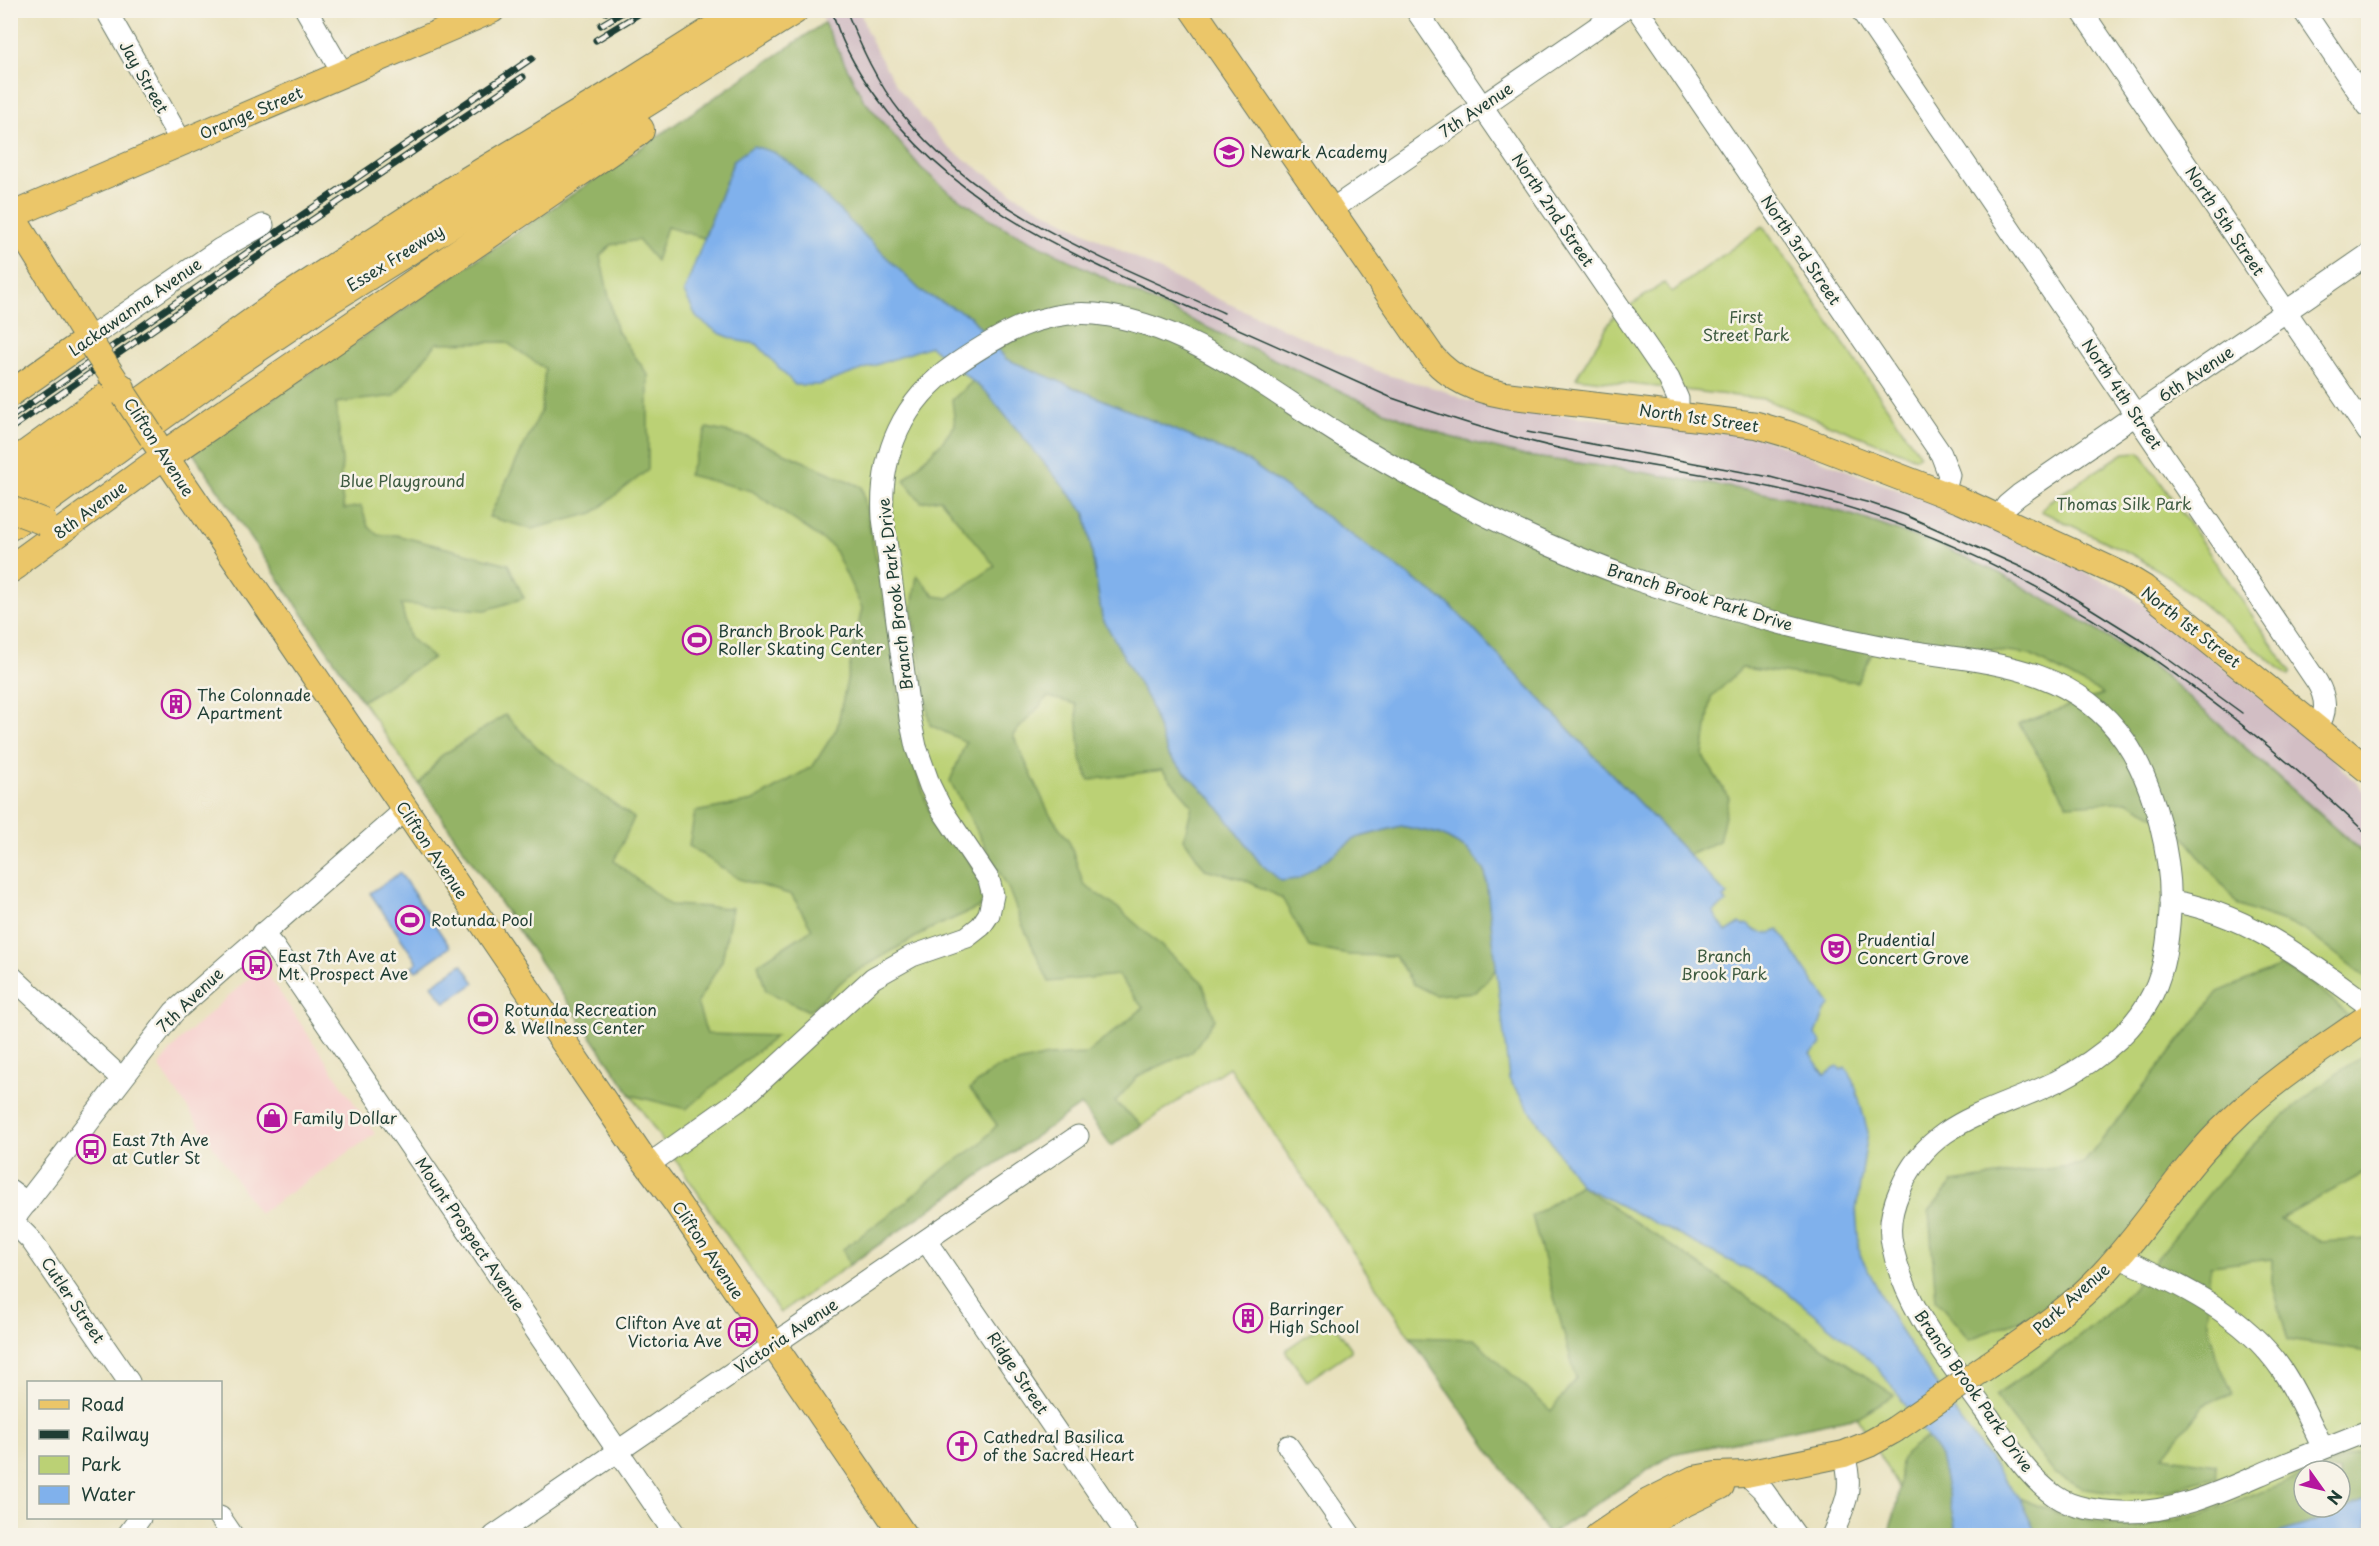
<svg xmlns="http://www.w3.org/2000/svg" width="2379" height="1546" font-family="'Playpen Sans',sans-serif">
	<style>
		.built { fill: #f7d0ce }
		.industrial { fill: #d2bec4 }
		.green { fill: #bbd175; stroke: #6d8754; stroke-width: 1.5; fill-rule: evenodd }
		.forest { fill: #94b366; stroke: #5a784d; stroke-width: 1.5 }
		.water { fill: #80b1ec; stroke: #507790; stroke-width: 1.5 }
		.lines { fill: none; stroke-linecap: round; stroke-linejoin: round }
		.minor-casing { stroke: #657664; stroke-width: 23 }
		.major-casing { stroke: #657664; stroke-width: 28 }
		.highway-casing { stroke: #657664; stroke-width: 32 }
		.minor { stroke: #fff; stroke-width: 21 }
		.major { stroke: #ebc669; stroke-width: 26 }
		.highway { stroke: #ebc669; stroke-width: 30 }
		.tram { stroke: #1f3d34; stroke-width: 1.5 }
		.rail-casing { stroke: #1f3d34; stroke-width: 7 }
		.rail { stroke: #f7f3e8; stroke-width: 4.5; stroke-dasharray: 14; stroke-linecap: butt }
		.major-bridge-casing { stroke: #657664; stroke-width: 28; stroke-linecap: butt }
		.major-bridge { stroke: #ebc669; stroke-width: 26 }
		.labels { text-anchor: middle; stroke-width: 5; stroke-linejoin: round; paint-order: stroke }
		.street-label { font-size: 16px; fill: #1f3d34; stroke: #f7f3e8 }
		.poi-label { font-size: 16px; fill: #1f3d34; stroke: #f7f3e8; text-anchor: start }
		.park-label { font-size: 16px; fill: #3e5b41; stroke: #f7f3e8 }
	</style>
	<rect width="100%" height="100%" fill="#f7f3e8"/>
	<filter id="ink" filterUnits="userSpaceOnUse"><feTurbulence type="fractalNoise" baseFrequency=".0167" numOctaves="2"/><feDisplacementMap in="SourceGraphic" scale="12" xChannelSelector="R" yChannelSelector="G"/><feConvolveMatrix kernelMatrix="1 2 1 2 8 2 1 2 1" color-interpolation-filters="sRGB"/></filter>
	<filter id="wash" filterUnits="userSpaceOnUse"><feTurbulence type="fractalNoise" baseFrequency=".008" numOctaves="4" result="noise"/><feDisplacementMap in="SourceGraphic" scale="24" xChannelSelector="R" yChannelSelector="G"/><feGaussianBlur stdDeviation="1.35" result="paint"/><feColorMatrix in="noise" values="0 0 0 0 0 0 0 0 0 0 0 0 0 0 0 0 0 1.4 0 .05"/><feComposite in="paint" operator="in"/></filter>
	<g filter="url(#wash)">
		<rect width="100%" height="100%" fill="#e8e1bd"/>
		<polygon class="built" points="262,966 375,1134 259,1214 159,1066 179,1041"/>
		<polygon class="industrial" points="820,11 860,11 866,29 878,54 897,86 922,118 949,148 1023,200 1192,287 1384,374 1442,390 1465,400 1491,407 1753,436 1771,441 1963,515 2120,589 2154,612 2331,756 2368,795 2368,858 2157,669 2082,621 1999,573 1940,546 1858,517 1791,498 1622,469 1525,456 1450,437 1374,407 1145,298 1001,226 950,193 921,168 863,99 824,23"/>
		<g class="green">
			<path d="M824 23 863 99 921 168 950 193 1001 226 1145 298 1374 407 1450 437 1525 456 1622 469 1791 498 1858 517 1940 546 1999 573 2082 621 2157 669 2360 849 2368 858V1535H1888L1898 1502 1899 1489 1857 1417 1672 1454 1549 1535 1410 1337 1229 1067 1111 1146 1081 1105 780 1313 193 453ZM2304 1471H2340V1507H2304Z"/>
			<polygon points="1763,226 1920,455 1916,458 1764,399 1576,378 1613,317 1664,283 1672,292"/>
			<polygon points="2140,452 2291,672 2289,676 2170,577 2133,555 2041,511 2048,502 2124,453"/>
			<polygon points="1330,1319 1351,1348 1351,1351 1307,1381 1286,1352 1287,1349"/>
		</g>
		<g class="forest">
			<polygon points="824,23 863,99 921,168 950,193 1001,226 1145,298 1374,407 1450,437 1525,456 1622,469 1791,498 1858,517 1940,546 1999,573 2082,621 2157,669 2368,858 2368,975 2366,977 2303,929 2239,906 2176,827 2127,801 2068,805 2019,724 2103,694 2030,655 1881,635 1857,682 1742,668 1711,698 1703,756 1729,798 1719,841 1689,855 1450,605 1248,461 1006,359 970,316 923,293 865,238 734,160 704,238 667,227 656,261 638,240 611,245 600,256 616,329 648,375 648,470 593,513 532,529 489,517 541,411 545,369 506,342 437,343 394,396 336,403 342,462 340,484 344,509 361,506 368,526 378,535 396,535 508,564 524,598 486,610 401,604 409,637 433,658 362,701 193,453"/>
			<polygon points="973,381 987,393 1086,514 1102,617 1149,702 1168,755 1213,800 1260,863 1298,879 1356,838 1401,826 1440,834 1467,849 1485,870 1497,969 1476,992 1435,995 1413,984 1395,956 1348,955 1309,947 1282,898 1243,879 1205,869 1184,839 1192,805 1162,770 1089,780 1081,759 1076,704 1048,697 1013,735 1049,813 1069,841 1084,885 1118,908 1202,982 1215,1019 1193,1051 1138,1076 1115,1102 1142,1125 1111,1146 1081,1105 849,1265 843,1249 902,1205 945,1168 979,1145 997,1125 970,1089 996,1068 1048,1056 1086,1054 1143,1008 1118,975 1049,982 1022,924 1009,890 950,781 966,742 930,725 912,608 917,575 935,596 948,598 995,566 940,499 921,502 904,480 943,441 955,425 952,400"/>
			<polygon points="707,428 748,437 862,487 891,637 902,726 929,810 948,831 986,886 984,905 930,929 848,976 809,1011 766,991 758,964 812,929 792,895 739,879 689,846 695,812 753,801 813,766 837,728 862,608 833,547 752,491 688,475"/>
			<polygon points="505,715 541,751 634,818 614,861 670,905 732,908 722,961 697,1003 707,1034 776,1036 686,1109 631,1095 419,784 441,756"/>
			<path d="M2280 966C2313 982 2327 992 2351 1020L2121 1244 2042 1312 1969 1339 1936 1300 1929 1211 1953 1182 2083 1164 2218 992Z"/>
			<path d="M2368 1052V1171L2280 1219 2321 1242 2368 1239V1352L2288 1340 2272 1282V1259L2210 1266 2207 1318 2216 1356 2233 1394 2204 1405 2163 1456 2215 1464 2217 1477 2167 1490 2121 1494 2085 1489 2054 1473 1995 1396C2040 1364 2090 1334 2128 1293 2166 1251 2197 1204 2236 1163 2275 1120 2320 1084 2368 1052Z"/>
			<polygon points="1580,1185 1894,1395 1858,1417 1672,1454 1549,1535 1410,1337 1474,1339 1551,1411 1576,1378 1532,1216"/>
			<polygon points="1924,1439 1929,1439 1940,1456 1957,1535 1888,1536 1898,1502 1901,1461 1905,1454"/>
			<polygon points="2368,1448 2368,1499 2308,1524 2271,1535 2037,1535 2019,1498 2057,1513 2133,1529 2207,1512 2304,1475 2304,1507 2340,1507 2340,1471 2314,1471"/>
		</g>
		<g class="water">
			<path d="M753 146 773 152 794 166 923 293 970 316 1006 359 1248 461 1450 605 1727 895 1723 898 1726 903 1713 912 1726 932 1740 923 1743 926 1747 924C1756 934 1767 936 1779 930L1817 988H1819L1831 1005 1825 1011 1816 1034 1822 1045 1810 1054 1825 1075 1838 1066 1841 1070 1845 1067 1854 1081 1868 1132 1856 1211 1860 1255 1897 1325 1958 1417 2019 1498 2037 1535H1957L1940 1456 1891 1384 1869 1359 1781 1287 1580 1185 1509 1079 1485 870 1467 849 1440 834 1401 826 1356 838 1298 879 1281 881 1260 863 1213 800 1168 755 1149 702 1102 617 1086 514 987 393 930 346 819 385H795L757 344 739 341 719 333 697 318 684 292 734 160Z"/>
			<polygon points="400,873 450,947 416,971 412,966 417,962 370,893"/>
			<polygon points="462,964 475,983 445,1003 432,985"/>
			<polygon points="2368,1499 2368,1535 2271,1535 2308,1524"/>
		</g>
	</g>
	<g filter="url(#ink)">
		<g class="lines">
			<g class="minor-casing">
				<g id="minor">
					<polyline points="106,10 182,143"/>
					<polyline points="306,10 343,74"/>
					<polyline points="1416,10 1669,379 1678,399 1678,415"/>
					<polyline points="1638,10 1941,454 1949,475 1944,494"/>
					<path d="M1861 10 2317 682C2326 697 2328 713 2317 727"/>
					<polyline points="2081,10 2368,432"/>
					<polyline points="2303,10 2368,106"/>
					<polyline points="1331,210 1622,10"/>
					<polyline points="88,339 220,249 263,225"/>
					<polyline points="1998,518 2007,505 2019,495 2368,255"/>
					<path d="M2170 901C2246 912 2309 962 2368 1005"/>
					<polyline points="262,933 274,947 676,1536"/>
					<polyline points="10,975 121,1078"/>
					<path d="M648 1165 745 1096 873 978 912 956 967 937 981 926 989 914 993 895 989 880 942 810 930 786 916 747 910 718 883 518C879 454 903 400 956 364 999 335 1041 309 1095 314 1191 323 1273 395 1352 442 1442 496 1538 545 1637 580 1702 602 1769 622 1836 637 1859 641 1881 647 1904 650 1987 663 2073 665 2125 741 2155 785 2173 860 2170 912 2168 940 2165 968 2153 993 2132 1037 2083 1071 2040 1089 1981 1115 1927 1125 1900 1190 1892 1208 1888 1225 1892 1244 1904 1307 1949 1360 1985 1411 2005 1440 2026 1476 2055 1496 2073 1509 2100 1511 2121 1512 2173 1514 2220 1492 2266 1472 2300 1458 2334 1444 2368 1431"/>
					<polyline points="10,1190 27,1203"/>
					<polyline points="13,1222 31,1240 129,1382"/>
					<polyline points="10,1224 174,1012 405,810"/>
					<polyline points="926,1241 1128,1536"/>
					<path d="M2117 1257C2177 1282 2245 1315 2282 1370 2298 1394 2310 1422 2323 1448"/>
					<polyline points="1288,1446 1351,1536"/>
					<polyline points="1746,1474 1763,1490 1796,1536"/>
					<polyline points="220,1517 233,1536"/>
					<polyline points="127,1536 140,1518"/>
					<polyline points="494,1536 1078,1136"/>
					<path d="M1832 1536C1846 1502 1854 1490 1844 1454"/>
				</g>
			</g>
			<g class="major-casing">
				<g id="major">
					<path d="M1193 10 1433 358C1453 380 1476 390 1505 395L1757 425 1791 435 1962 501 2126 577 2144 588 2368 770"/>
					<polyline points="10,213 88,339 10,394"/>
					<polyline points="10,216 492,10"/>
					<polyline points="153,439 642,1157 676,1202 904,1536"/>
					<polyline points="16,564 164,456"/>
					<path d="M1990 1364C2030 1336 2071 1309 2104 1273 2149 1225 2182 1167 2230 1122 2271 1081 2321 1050 2368 1017"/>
					<polyline points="1598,1536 1648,1502 1694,1479 1716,1475 1746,1474 1844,1454 1869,1444 1894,1430"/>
					<polyline points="1630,1536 1669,1511 1721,1486"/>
				</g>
			</g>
			<g class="highway-casing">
				<g id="highway">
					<polyline points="164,456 639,130"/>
					<polyline points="10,467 120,388"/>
					<polyline points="10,497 278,305 461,186 607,98 746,10"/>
					<polyline points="10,525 229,366 321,304 793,10"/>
					<polyline points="10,568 16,564"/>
				</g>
			</g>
			<use href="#minor" class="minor"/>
			<use href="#major" class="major"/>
			<use href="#highway" class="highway"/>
			<g class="tram">
				<path d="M832 10C840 41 856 69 875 95 954 206 1069 253 1189 307 1257 337 1324 367 1392 398 1452 419 1513 439 1576 452 1647 467 1720 475 1791 492 2012 543 2207 682 2368 835"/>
				<path d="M846 10C861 47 877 83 902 114 983 215 1109 261 1224 313"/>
				<polyline points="1527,432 1770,477 1870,503 1905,515 2032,572 2146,643 2242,713"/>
			</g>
			<g class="rail-casing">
				<g id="rail">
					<polyline points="606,12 608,10"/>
					<polyline points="601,25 626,10"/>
					<polyline points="596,40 645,10"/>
					<polyline points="10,418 248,252 532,58"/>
					<polyline points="10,429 253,260 523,77"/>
				</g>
			</g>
			<use href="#rail" class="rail"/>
			<g class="major-bridge-casing">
				<g id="major-bridge">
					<polyline points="88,339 115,380"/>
					<polyline points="125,396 152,437"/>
					<polyline points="10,509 44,522"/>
					<polyline points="1894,1430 1990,1364"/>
				</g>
			</g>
			<use href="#major-bridge" class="major-bridge"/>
		</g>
	</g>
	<defs>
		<g id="school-ring" transform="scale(1.5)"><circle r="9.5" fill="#f7f3e8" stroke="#b5179e" stroke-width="1.5"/><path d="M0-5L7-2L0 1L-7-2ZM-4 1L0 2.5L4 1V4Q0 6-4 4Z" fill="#b5179e"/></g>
		<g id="stadium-ring" transform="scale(1.5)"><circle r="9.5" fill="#f7f3e8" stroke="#b5179e" stroke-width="1.5"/><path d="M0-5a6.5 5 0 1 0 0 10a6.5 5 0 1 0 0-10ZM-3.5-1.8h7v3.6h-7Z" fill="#b5179e"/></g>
		<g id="building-ring" transform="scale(1.5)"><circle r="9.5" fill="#f7f3e8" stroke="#b5179e" stroke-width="1.5"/><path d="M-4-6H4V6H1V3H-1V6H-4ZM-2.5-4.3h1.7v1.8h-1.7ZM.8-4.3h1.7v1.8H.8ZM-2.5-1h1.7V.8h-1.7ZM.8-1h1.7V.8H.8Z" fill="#b5179e"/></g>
		<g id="theatre-ring" transform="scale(1.5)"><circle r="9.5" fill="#f7f3e8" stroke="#b5179e" stroke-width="1.5"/><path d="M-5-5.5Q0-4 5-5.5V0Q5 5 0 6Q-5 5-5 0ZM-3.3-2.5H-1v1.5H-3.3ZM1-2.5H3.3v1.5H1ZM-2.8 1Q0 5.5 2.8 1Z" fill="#b5179e"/></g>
		<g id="bus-ring" transform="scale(1.5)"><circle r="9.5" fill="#f7f3e8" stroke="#b5179e" stroke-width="1.5"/><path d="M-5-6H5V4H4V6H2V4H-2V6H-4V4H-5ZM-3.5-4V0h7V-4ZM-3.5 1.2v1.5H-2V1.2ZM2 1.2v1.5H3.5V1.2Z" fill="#b5179e"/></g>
		<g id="shop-ring" transform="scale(1.5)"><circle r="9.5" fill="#f7f3e8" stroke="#b5179e" stroke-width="1.5"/><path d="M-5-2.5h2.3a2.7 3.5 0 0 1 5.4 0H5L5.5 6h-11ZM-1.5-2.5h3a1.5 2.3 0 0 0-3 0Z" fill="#b5179e"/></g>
		<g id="church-ring" transform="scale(1.5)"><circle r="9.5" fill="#f7f3e8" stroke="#b5179e" stroke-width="1.5"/><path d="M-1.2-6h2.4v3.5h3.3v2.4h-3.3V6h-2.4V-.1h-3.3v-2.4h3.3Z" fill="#b5179e"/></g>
	</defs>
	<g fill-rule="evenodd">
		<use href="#school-ring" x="1229" y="152"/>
		<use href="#stadium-ring" x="697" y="640"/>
		<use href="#building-ring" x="176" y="704"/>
		<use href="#stadium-ring" x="410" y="920"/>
		<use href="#theatre-ring" x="1836" y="949"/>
		<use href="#bus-ring" x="257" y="965"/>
		<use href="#stadium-ring" x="483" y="1019"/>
		<use href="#shop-ring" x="272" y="1118"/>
		<use href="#bus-ring" x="91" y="1149"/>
		<use href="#building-ring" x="1248" y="1318"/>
		<use href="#bus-ring" x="743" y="1332"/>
		<use href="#church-ring" x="962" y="1446"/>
	</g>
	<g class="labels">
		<g class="street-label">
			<text transform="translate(144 77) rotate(60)" y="6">Jay Street</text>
			<text transform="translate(1476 110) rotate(-34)" y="6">7th Avenue</text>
			<text transform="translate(251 113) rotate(-23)" y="6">Orange Street</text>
			<text transform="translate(1553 210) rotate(56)" y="6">North 2nd Street</text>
			<text transform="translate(2225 221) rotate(56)" y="6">North 5th Street</text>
			<text transform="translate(1801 250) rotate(56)" y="6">North 3rd Street</text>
			<text transform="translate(395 258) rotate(-32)" y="6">Essex Freeway</text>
			<text transform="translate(135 307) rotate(-35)" y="6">Lackawanna Avenue</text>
			<text transform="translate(2196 374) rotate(-34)" y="6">6th Avenue</text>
			<text transform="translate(2122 394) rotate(56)" y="6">North 4th Street</text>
			<text transform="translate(1699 418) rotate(8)" y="6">North 1st Street</text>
			<text transform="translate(159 447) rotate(57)" y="6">Clifton Avenue</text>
			<text transform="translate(90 510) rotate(-36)" y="6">8th Avenue</text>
			<text transform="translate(895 594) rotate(-97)" y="6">Branch Brook Park Drive</text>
			<text transform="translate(1700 597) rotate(17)" y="6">Branch Brook Park Drive</text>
			<text transform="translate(2191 627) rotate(38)" y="6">North 1st Street</text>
			<text transform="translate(432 850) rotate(56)" y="6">Clifton Avenue</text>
			<text transform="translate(190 1000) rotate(-44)" y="6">7th Avenue</text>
			<text transform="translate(470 1234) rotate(56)" y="6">Mount Prospect Avenue</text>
			<text transform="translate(708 1250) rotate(56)" y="6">Clifton Avenue</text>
			<text transform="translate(2071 1299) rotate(-42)" y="6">Park Avenue</text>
			<text transform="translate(73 1300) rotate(56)" y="6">Cutler Street</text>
			<text transform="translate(786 1336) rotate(-34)" y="6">Victoria Avenue</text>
			<text transform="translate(1018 1373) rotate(56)" y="6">Ridge Street</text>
			<text transform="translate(1974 1391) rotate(55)" y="6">Branch Brook Park Drive</text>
		</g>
		<g class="poi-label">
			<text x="1250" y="158">Newark Academy</text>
			<text x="718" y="637">Branch Brook Park<tspan x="718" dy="18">Roller Skating Center</tspan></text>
			<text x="197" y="701">The Colonnade<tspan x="197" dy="18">Apartment</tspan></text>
			<text x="431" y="926">Rotunda Pool</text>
			<text x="1857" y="946">Prudential<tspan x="1857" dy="18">Concert Grove</tspan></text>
			<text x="278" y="962">East 7th Ave at<tspan x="278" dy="18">Mt. Prospect Ave</tspan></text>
			<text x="504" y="1016">Rotunda Recreation<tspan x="504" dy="18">&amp; Wellness Center</tspan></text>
			<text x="293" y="1124">Family Dollar</text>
			<text x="112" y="1146">East 7th Ave<tspan x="112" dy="18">at Cutler St</tspan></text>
			<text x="1269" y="1315">Barringer<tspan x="1269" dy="18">High School</tspan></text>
			<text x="722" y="1329" text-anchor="end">Clifton Ave at<tspan x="722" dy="18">Victoria Ave</tspan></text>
			<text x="983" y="1443">Cathedral Basilica<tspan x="983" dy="18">of the Sacred Heart</tspan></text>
		</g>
		<g class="park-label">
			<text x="1746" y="323">First<tspan x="1746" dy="18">Street Park</tspan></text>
			<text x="402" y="487">Blue Playground</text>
			<text x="2124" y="510">Thomas Silk Park</text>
			<text x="1724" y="962">Branch<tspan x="1724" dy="18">Brook Park</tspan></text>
		</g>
	</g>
	<rect width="2379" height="1546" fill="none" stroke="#f7f3e8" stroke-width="36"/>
	<rect x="27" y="1381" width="195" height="138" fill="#f7f3e8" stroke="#a1aaa0" stroke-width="1.5"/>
	<rect x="39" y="1400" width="30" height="9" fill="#ebc669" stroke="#a1aaa0" stroke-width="1.5"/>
	<text x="81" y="1411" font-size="18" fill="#1f3d34">Road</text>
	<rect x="39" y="1430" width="30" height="9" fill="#1f3d34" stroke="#a1aaa0" stroke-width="1.5"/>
	<text x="81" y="1441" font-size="18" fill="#1f3d34">Railway</text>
	<rect x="39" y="1456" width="30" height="18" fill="#bbd175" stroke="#a1aaa0" stroke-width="1.5"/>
	<text x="81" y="1471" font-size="18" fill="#1f3d34">Park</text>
	<rect x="39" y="1486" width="30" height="18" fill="#80b1ec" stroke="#a1aaa0" stroke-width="1.5"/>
	<text x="81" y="1501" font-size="18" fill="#1f3d34">Water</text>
	<g transform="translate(2322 1489) rotate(124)"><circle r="28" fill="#f7f3e8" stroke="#a1aaa0" stroke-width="1.5"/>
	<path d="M0-4.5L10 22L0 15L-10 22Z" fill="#b5179e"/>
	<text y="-9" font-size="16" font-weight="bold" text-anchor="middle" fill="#1f3d34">N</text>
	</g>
</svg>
